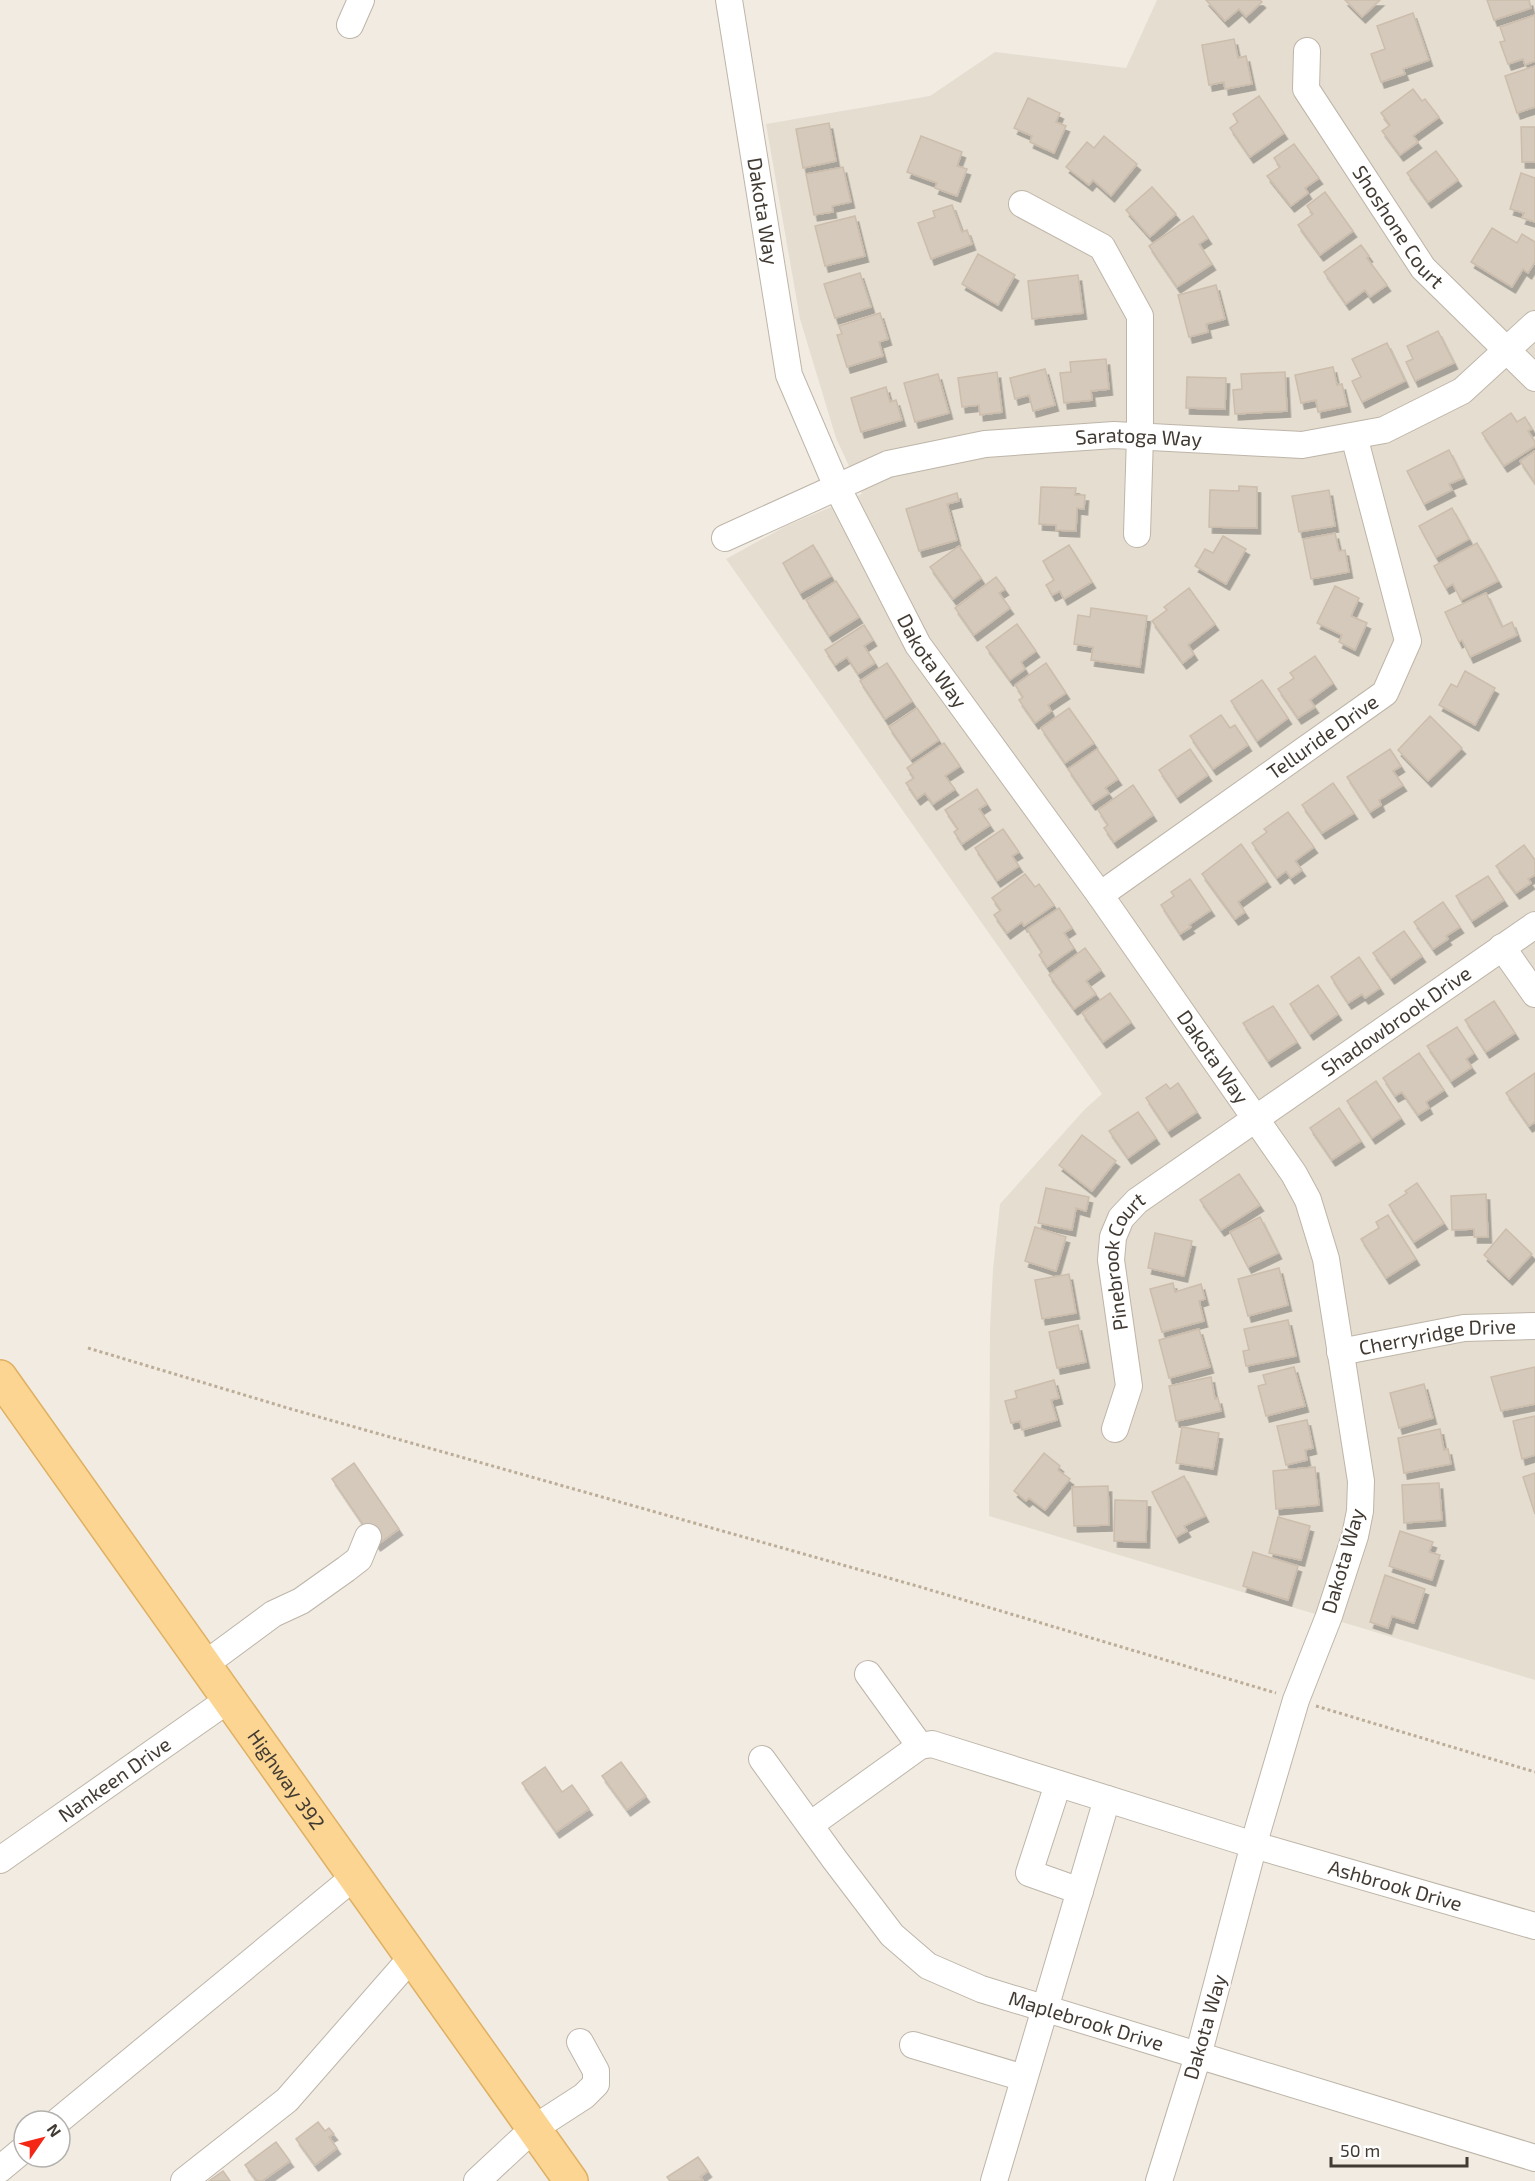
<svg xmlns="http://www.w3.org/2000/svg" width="1535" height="2181" font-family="'Exo 2',sans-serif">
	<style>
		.residential { fill: #e4ddd0 }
		.building { fill: #d5c9bb; stroke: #ccbdac; stroke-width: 1.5; filter: url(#shadow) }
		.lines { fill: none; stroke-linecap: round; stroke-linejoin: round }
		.minor-casing { stroke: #beb5a8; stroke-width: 28 }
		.major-casing { stroke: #dfb062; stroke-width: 36 }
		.path { stroke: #bdad97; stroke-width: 3; stroke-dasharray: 3 3; stroke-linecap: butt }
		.minor { stroke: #fff; stroke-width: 26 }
		.major { stroke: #fbd591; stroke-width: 33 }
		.labels { text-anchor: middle; stroke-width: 4.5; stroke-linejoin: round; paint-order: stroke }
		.street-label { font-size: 20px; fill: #423b33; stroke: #fff }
	</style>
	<defs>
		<filter id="shadow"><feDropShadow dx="3.5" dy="6" stdDeviation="0" flood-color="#0004"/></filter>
	</defs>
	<rect width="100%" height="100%" fill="#f1ebe2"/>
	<polygon class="residential" points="1157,0 1535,0 1535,1680 989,1516 990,1329 993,1269 1000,1204 1085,1109 1102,1094 726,559 786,526 862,494 836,438 800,319 766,124 930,96 995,52 1126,68"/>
	<g class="building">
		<polygon points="1206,0 1260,0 1262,2 1246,17 1239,9 1225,21"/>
		<polygon points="1345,0 1380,0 1362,17"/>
		<polygon points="1487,0 1529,0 1531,8 1494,20"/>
		<polygon points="1413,13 1429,60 1403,69 1405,74 1381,82 1371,54 1385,49 1377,26"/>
		<polygon points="1535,15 1535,61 1525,65 1523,59 1508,64 1500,42 1505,41 1500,27"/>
		<polygon points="1234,39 1238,58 1246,56 1252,84 1225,89 1224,82 1209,85 1202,45"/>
		<polygon points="1535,66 1535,107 1517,113 1505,76"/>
		<polygon points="1413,89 1422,101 1425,99 1439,117 1413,136 1418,142 1400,155 1382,131 1390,125 1381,113"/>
		<polygon points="1259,96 1284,133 1250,157 1230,128 1238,122 1233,114"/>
		<polygon points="1028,98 1060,113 1056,122 1066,126 1054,153 1030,142 1032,136 1014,128"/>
		<polygon points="829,123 836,161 803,168 796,129"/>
		<polygon points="1521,127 1535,127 1535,162 1522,162"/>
		<polygon points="921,136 962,152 957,166 967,169 957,196 935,188 937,183 907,172"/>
		<polygon points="1104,136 1137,164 1111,196 1093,180 1089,185 1066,167 1087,142 1094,148"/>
		<polygon points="1294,144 1319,178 1305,188 1308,193 1291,206 1267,176 1280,167 1274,158"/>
		<polygon points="1436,151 1458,180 1428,202 1407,173"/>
		<polygon points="843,167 851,202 832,206 833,212 814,215 806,174"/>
		<polygon points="1521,173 1535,178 1535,222 1522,218 1524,213 1510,209"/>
		<polygon points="1152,187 1176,214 1150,237 1126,210"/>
		<polygon points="1325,192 1353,231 1320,255 1298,225 1313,214 1307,206"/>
		<polygon points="952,205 962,232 967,230 972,244 931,259 918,223 935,217 933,211"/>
		<polygon points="855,216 865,256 825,266 815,226"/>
		<polygon points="1193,216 1208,238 1199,244 1212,264 1177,287 1149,246"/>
		<polygon points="1492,228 1517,243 1522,234 1535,242 1535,262 1528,273 1523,269 1512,287 1471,262"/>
		<polygon points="1361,245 1369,256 1367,258 1387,285 1370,297 1365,290 1346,304 1324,272"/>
		<polygon points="978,254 1015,275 998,305 962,284"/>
		<polygon points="860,273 871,307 835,318 824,284"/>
		<polygon points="1078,275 1083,313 1032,319 1028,281"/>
		<polygon points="1216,285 1225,319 1206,324 1208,332 1189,337 1178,295"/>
		<polygon points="880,313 888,339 879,342 883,356 847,367 837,335 842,334 839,326"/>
		<polygon points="1438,331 1454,363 1415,381 1406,362 1413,359 1407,346"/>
		<polygon points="1387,343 1405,381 1362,402 1352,381 1361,377 1352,359"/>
		<polygon points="1106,359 1109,389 1091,391 1092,400 1064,403 1060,373 1071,372 1070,362"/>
		<polygon points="1333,367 1337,385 1342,384 1347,406 1318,412 1316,400 1301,403 1295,375"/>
		<polygon points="1045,369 1055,405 1033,411 1029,395 1015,399 1010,378"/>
		<polygon points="997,372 1002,412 980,415 979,405 962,407 958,378"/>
		<polygon points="1285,372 1287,411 1235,414 1233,390 1242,389 1241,374"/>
		<polygon points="938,374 949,413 915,422 904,383"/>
		<polygon points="1187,377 1226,378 1225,409 1186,408"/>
		<polygon points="886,387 890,402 896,400 902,420 861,432 851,398"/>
		<polygon points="1511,413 1517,422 1525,417 1532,429 1528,431 1535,442 1535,446 1504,466 1482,433"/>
		<polygon points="1449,450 1463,478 1449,484 1452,490 1424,504 1407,471"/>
		<polygon points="1535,451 1535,483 1520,461"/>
		<polygon points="1239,486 1257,487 1257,528 1209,527 1210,490 1239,491"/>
		<polygon points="1041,487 1076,488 1075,495 1085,495 1084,509 1077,508 1076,531 1056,530 1056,525 1039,524"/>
		<polygon points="1329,490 1335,526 1299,532 1292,496"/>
		<polygon points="957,493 959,501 947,504 957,540 919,551 906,509"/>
		<polygon points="1452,508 1469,539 1436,557 1419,526"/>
		<polygon points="1335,533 1339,551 1345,550 1349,572 1311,579 1303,539"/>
		<polygon points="1223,536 1246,549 1226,584 1195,566 1205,549 1213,553"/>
		<polygon points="1477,543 1498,581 1461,600 1453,584 1446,588 1434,566"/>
		<polygon points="813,545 831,576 800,593 783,563"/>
		<polygon points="1069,545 1092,582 1064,599 1060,591 1052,595 1046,585 1054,580 1043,561"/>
		<polygon points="959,546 981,578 953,599 930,567"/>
		<polygon points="996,577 1005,589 999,593 1010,608 974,635 955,608"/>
		<polygon points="836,581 859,617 829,636 806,600"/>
		<polygon points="1335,586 1359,598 1351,616 1367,623 1355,650 1339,642 1342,635 1317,623"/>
		<polygon points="1189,588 1215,624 1188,645 1194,654 1183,663 1152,621 1167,610 1164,607"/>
		<polygon points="1486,593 1502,627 1512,622 1517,635 1470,657 1462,640 1459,642 1445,612"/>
		<polygon points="1091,608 1147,616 1140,667 1091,660 1093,647 1074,644 1078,615 1090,617"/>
		<polygon points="1017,624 1036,651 1021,662 1025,669 1010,680 986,647"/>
		<polygon points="864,625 873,640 864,646 875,663 858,674 847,657 835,665 825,650"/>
		<polygon points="1315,656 1333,683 1310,700 1315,707 1298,718 1278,689 1294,678 1290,673"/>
		<polygon points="887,663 912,701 885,719 860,681"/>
		<polygon points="1046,663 1066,693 1048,705 1051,711 1035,723 1019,700 1023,697 1015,685"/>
		<polygon points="1465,671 1495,688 1475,725 1439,705 1451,684 1457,687"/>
		<polygon points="1262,680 1288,718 1257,741 1231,701"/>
		<polygon points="917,708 939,740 911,759 889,727"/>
		<polygon points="1069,708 1094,743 1065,763 1041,728"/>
		<polygon points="1221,715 1230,728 1235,725 1248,745 1213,769 1190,736"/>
		<polygon points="1430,716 1462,748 1428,781 1398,750"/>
		<polygon points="944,743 960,766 945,776 955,789 933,804 925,793 917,799 906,783 914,778 907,768"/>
		<polygon points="1097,749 1118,779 1105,788 1109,793 1092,804 1068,769"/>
		<polygon points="1190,749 1208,775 1177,797 1159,770"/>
		<polygon points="1390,749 1401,766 1393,771 1403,785 1379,800 1381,805 1370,812 1347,777"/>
		<polygon points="1333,783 1354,813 1322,833 1302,805"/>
		<polygon points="1133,785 1153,815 1114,842 1104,828 1108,825 1098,810"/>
		<polygon points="977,789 987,804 979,809 990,825 962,844 954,832 958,829 945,810"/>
		<polygon points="1288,812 1314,847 1295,861 1302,870 1291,878 1286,871 1277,878 1252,843 1267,832 1264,829"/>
		<polygon points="1003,829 1019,852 1012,856 1019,866 997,881 975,848"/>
		<polygon points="1241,844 1267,881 1238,902 1245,912 1235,919 1202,874"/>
		<polygon points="1524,845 1535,860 1535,875 1528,879 1531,883 1516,893 1496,866"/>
		<polygon points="1025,874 1035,887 1039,884 1054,905 1024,926 1022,922 1007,933 994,915 1001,910 992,898"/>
		<polygon points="1488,876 1504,900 1472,921 1456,896"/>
		<polygon points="1190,879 1211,910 1189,925 1191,927 1180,934 1161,905 1174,896 1171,892"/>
		<polygon points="1443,902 1460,927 1446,936 1448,939 1433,949 1414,922"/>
		<polygon points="1059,908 1072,928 1064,933 1074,948 1047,967 1039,955 1042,952 1027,929"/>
		<polygon points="1404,931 1422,956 1391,978 1373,953"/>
		<polygon points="1085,948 1101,970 1086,981 1096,994 1074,1009 1049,975"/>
		<polygon points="1359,957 1380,988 1365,998 1362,994 1348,1003 1331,977"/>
		<polygon points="1318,985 1338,1014 1310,1034 1290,1004"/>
		<polygon points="1110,993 1131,1022 1103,1042 1082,1013"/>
		<polygon points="1494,1001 1515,1033 1486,1052 1465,1020"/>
		<polygon points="1273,1006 1297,1042 1268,1061 1243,1023"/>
		<polygon points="1457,1027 1474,1053 1466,1059 1472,1067 1451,1081 1427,1046"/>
		<polygon points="1419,1053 1444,1090 1426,1102 1429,1108 1418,1115 1402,1092 1395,1096 1383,1078"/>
		<polygon points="1535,1073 1535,1122 1529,1126 1506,1093"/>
		<polygon points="1376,1081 1401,1118 1372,1138 1347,1101"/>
		<polygon points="1178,1083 1197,1112 1168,1131 1146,1098 1166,1084 1170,1089"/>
		<polygon points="1339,1108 1361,1141 1332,1160 1310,1128"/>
		<polygon points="1138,1112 1156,1138 1128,1158 1109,1131"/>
		<polygon points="1082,1135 1116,1161 1092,1191 1059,1165"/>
		<polygon points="1239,1174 1260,1205 1221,1230 1200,1200"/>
		<polygon points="1417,1183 1444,1223 1414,1242 1389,1205 1407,1193 1405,1191"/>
		<polygon points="1046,1188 1089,1197 1086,1211 1076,1208 1072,1230 1038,1223"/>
		<polygon points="1486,1194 1488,1237 1474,1237 1474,1229 1452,1230 1451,1196"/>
		<polygon points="1388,1215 1416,1259 1386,1278 1361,1239 1379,1228 1376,1222"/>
		<polygon points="1260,1217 1278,1253 1248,1267 1230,1232"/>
		<polygon points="1035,1227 1066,1237 1056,1271 1025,1261"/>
		<polygon points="1506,1229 1532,1254 1509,1279 1484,1255"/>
		<polygon points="1155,1233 1192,1241 1184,1276 1148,1268"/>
		<polygon points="1279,1268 1288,1305 1248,1316 1238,1279"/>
		<polygon points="1069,1274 1076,1313 1042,1319 1035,1280"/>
		<polygon points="1173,1283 1175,1292 1201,1284 1205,1299 1199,1301 1204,1321 1162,1332 1150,1289"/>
		<polygon points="1288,1320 1296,1356 1246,1366 1243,1351 1249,1350 1244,1329"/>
		<polygon points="1078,1325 1086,1362 1057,1368 1049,1332"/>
		<polygon points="1199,1329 1210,1367 1169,1378 1159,1340"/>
		<polygon points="1294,1367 1305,1406 1266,1416 1258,1386 1266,1384 1263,1375"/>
		<polygon points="1535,1367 1535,1404 1501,1411 1491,1377"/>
		<polygon points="1211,1377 1215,1399 1218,1398 1221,1411 1176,1421 1169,1386"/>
		<polygon points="1054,1380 1059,1398 1051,1400 1057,1420 1022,1430 1020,1421 1011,1423 1005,1401 1017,1398 1015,1391"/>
		<polygon points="1424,1384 1433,1418 1399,1428 1390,1393"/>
		<polygon points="1535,1416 1535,1455 1522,1459 1513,1421"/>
		<polygon points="1307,1420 1313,1448 1305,1450 1307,1460 1286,1465 1277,1426"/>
		<polygon points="1182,1427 1219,1433 1213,1469 1176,1463"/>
		<polygon points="1440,1429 1444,1450 1448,1449 1451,1464 1404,1473 1398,1438"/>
		<polygon points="1044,1453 1060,1466 1058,1470 1070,1479 1045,1510 1029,1498 1026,1501 1014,1491"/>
		<polygon points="354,1463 399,1529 377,1545 332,1479"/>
		<polygon points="1315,1467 1319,1505 1276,1509 1273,1471"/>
		<polygon points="1535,1473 1535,1514 1523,1477"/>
		<polygon points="1184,1476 1205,1516 1184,1526 1187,1531 1176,1537 1152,1492"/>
		<polygon points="1439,1483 1442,1520 1404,1523 1402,1485"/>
		<polygon points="1108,1486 1109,1525 1074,1526 1072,1487"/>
		<polygon points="1115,1500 1147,1501 1146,1542 1114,1541"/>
		<polygon points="1278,1517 1310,1526 1301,1560 1269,1553"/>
		<polygon points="1400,1531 1433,1542 1429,1552 1440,1555 1432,1580 1389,1566"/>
		<polygon points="1253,1552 1298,1566 1288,1600 1243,1586"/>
		<polygon points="1385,1575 1425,1589 1414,1623 1392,1616 1388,1628 1370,1622"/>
		<polygon points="621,1762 646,1796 627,1810 602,1776"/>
		<polygon points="545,1767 562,1792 572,1785 589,1809 556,1832 522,1783"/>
		<polygon points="318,2122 325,2131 329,2128 334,2134 329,2137 337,2148 315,2165 296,2139"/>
		<polygon points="276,2142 290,2161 262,2181 257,2181 245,2165"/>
		<polygon points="698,2157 708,2171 700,2177 703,2181 670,2181 667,2177"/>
		<polygon points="223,2171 230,2181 209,2181"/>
	</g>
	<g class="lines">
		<g class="minor-casing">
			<g id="minor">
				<path id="s1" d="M729 0 789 375 837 487 918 645 1100 895 1294 1174 1308 1200 1326 1259 1361 1481 1360 1511 1355 1536 1329 1616 1296 1700 1258 1829 1198 2056 1159 2181"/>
				<polyline points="350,25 361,0"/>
				<path id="s2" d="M1307 51 1306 89 1423 268 1535 378"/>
				<polyline points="1022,204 1102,247 1140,316 1140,436 1137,534"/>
				<path id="s3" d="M725 538 888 464 985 444 1114 435 1302 445 1384 430 1462 391 1535 324"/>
				<path id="s4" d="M1100 895 1385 693 1408 641 1354 436"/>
				<polyline points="1502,947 1535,994"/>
				<path id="s5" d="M1340 1352 1464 1328 1535 1326"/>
				<path id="s6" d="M1115 1429 1129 1386 1111 1260 1113 1237 1121 1218 1137 1201 1535 925"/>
				<polyline points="204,1665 273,1614 301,1601 346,1569 359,1559 368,1537"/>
				<polyline points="868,1674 920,1746"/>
				<path id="s7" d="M762 1759 835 1860 892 1935 928 1966 981 1989 1535 2158"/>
				<polyline points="1058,1784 1029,1873 1080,1891"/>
				<path id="s8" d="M810 1825 920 1746 932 1744 1254 1845 1535 1926"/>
				<path id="s9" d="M0 1860 228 1700"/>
				<polyline points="913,2045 1024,2078"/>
				<polyline points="58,2121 354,1877"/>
				<polyline points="0,2169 24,2149"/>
				<polyline points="184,2181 287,2100 412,1957"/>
				<polyline points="477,2181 533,2129 584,2096 596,2084 596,2071 580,2042"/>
				<polyline points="994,2181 1107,1799"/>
			</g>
		</g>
		<g class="major-casing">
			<g id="major">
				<path id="s10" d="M0 1377 571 2181"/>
			</g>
		</g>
		<g class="path">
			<polyline points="88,1348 291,1409 917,1586 1276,1693"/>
			<polyline points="1316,1706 1535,1772"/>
		</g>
		<use href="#minor" class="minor"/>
		<use href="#major" class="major"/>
	</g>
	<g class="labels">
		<g class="street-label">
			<text dy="7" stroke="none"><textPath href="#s1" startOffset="214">Dakota Way</textPath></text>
			<text dy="7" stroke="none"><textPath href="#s2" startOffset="204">Shoshone Court</textPath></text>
			<text dy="7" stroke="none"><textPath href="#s3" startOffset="432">Saratoga Way</textPath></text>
			<text dy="7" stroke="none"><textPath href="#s1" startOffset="700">Dakota Way</textPath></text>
			<text dy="7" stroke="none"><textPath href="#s4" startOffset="273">Telluride Drive</textPath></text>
			<text dy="7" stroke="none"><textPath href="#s6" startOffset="555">Shadowbrook Drive</textPath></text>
			<text dy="7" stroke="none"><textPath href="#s1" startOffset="1186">Dakota Way</textPath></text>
			<text dy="7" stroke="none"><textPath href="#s6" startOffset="174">Pinebrook Court</textPath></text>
			<text dy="7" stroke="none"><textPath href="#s5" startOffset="99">Cherryridge Drive</textPath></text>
			<text transform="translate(1343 1561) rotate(-74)" y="7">Dakota Way</text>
			<text dy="7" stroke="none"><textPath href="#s10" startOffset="494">Highway 392</textPath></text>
			<text dy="7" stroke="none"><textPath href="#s9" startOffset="140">Nankeen Drive</textPath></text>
			<text dy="7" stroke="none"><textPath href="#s8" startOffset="632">Ashbrook Drive</textPath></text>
			<text dy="7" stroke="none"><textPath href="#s7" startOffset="434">Maplebrook Drive</textPath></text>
			<text transform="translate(1205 2027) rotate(-74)" y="7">Dakota Way</text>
		</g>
	</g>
	<g transform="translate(42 2139) rotate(55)"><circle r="28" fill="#ffffff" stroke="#b3b1ad" stroke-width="1.5"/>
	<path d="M0-4.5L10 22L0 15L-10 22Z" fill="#f42716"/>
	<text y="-9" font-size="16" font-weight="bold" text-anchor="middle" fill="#423b33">N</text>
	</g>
	<path d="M1331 2157v9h136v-9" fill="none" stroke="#423b33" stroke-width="3"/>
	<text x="1340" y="2157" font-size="18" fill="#423b33" stroke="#ffffff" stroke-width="4.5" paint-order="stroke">50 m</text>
</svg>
